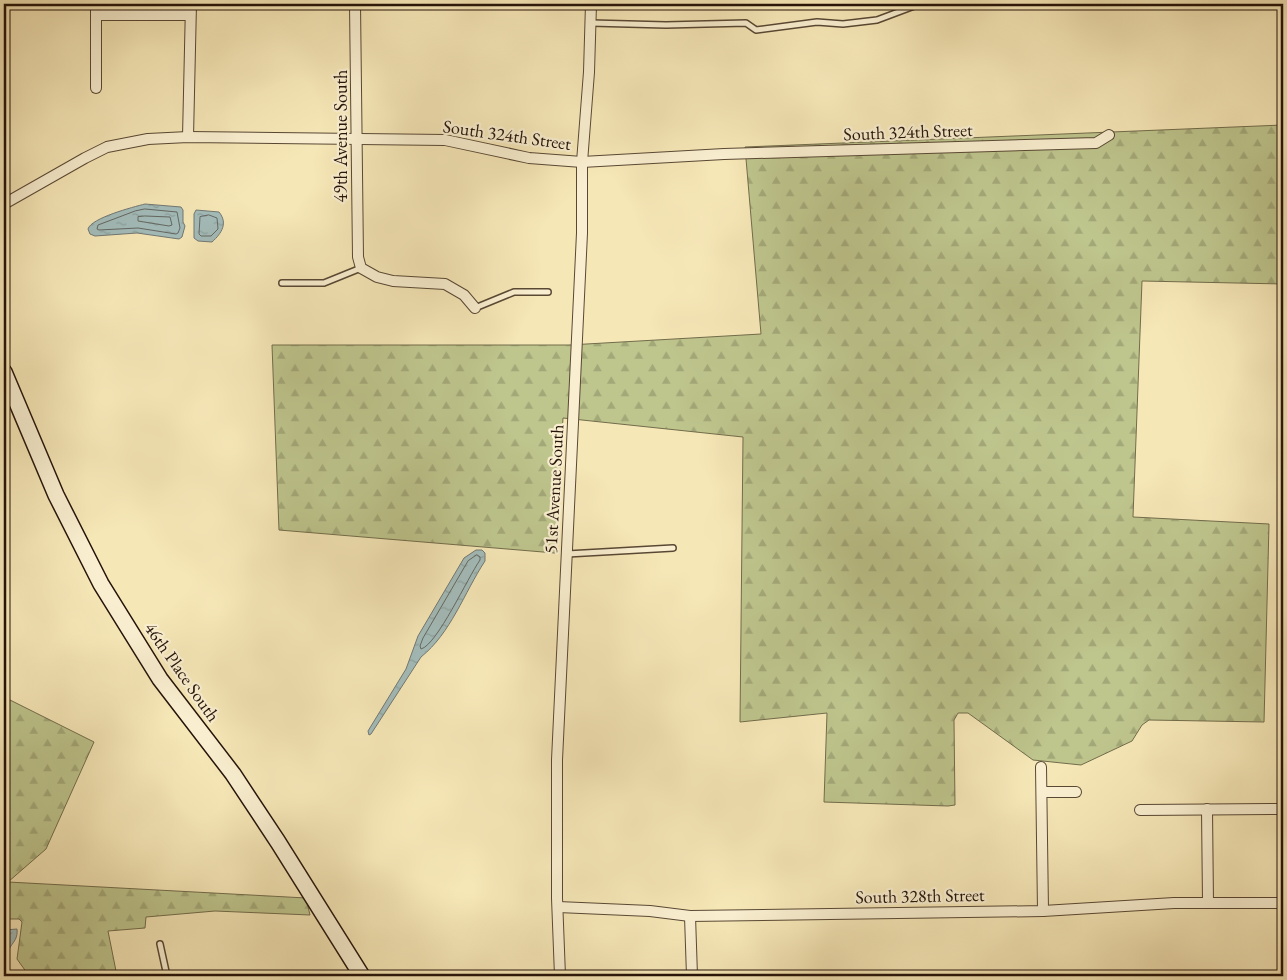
<svg xmlns="http://www.w3.org/2000/svg" width="1287" height="980" font-family="'EB Garamond',serif">
	<style>
		.forest { fill: url(#forest-firs); stroke: #726c4b }
		.water { fill: url(#water-ripples); stroke: #717873 }
		.lines { fill: none; stroke-linecap: round; stroke-linejoin: round }
		.shore { stroke: #646862; stroke-width: 1 }
		.lane-casing { stroke: #594834; stroke-width: 8 }
		.street-casing { stroke: #594834; stroke-width: 12 }
		.secondary-casing { stroke: #251309; stroke-width: 18 }
		.lane { stroke: #f9efd0; stroke-width: 5 }
		.street { stroke: #f9efd0; stroke-width: 10 }
		.secondary { stroke: #f9efd0; stroke-width: 15 }
		.labels { text-anchor: middle; stroke-width: 4.5; stroke-linejoin: round; paint-order: stroke }
		.street-label { font-size: 18px; fill: #251309; stroke: #f9efd0 }
	</style>
	<defs>
		<pattern id="forest-firs" width="22" height="20" patternUnits="userSpaceOnUse" patternTransform="scale(1.25)"><rect width="22" height="20" fill="#bec58d"/><path d="M5 1l3.5 6h-7zM16 11l3.5 6h-7z" fill="#a3a878"/></pattern>
		<pattern id="water-ripples" width="26" height="14" patternUnits="userSpaceOnUse" patternTransform="scale(1.25)"><rect width="26" height="14" fill="#a3bcba"/><path d="M2 4q2-2 4 0t4 0M15 11q2-2 4 0t4 0" fill="none" stroke="#8ca19f"/></pattern>
	</defs>
	<rect width="100%" height="100%" fill="#f6e7b7"/>
	<filter id="stains"><feTurbulence type="fractalNoise" baseFrequency=".004" numOctaves="4"/><feColorMatrix values="0 0 0 0 .2 0 0 0 0 .09 0 0 0 0 .02 0 0 0 .5 -.17"/></filter>
	<radialGradient id="worn" r=".72"><stop offset=".6" stop-color="#630" stop-opacity="0"/><stop offset="1" stop-color="#630" stop-opacity=".3"/></radialGradient>
	<g class="forest">
		<polygon points="1283,125 1283,284 1142,281 1133,517 1269,524 1264,722 1149,720 1142,725 1132,741 1081,765 1033,760 968,713 958,713 954,720 955,805 948,806 824,802 827,713 740,722 743,437 563,418 555,553 279,530 272,345 569,345 761,334 745,147"/>
		<polygon points="4,697 94,742 46,849 8,882 306,898 310,915 215,911 146,917 145,928 108,931 117,976 53,976 27,973 17,959 22,922 19,919 4,919"/>
	</g>
	<g class="water">
		<path d="M145 204 181 207 183 210V222L185 226 182 237 179 239 137 233 95 236 90 234 88 229C91 218 133 207 145 204Z"/>
		<path d="M196 210 219 212C228 223 222 233 212 242L198 241 194 238V214Z"/>
		<path d="M476 550H482L485 553V561C464 593 451 633 421 657L371 734 369 735 368 731 406 669 418 636 464 558Z"/>
		<path d="M17 929C19 946 1 945 8 970L4 971V930Z"/>
	</g>
	<g class="lines">
		<g class="shore">
			<polygon points="145,209 177,212 180,228 178,233 176,234 138,228 99,230 97,229 98,225 135,211"/>
			<polygon points="209,215 217,218 218,229 211,236 201,236 199,234 200,217"/>
			<polygon points="145,216 170,217 172,225 169,226 138,221 138,217"/>
			<path d="M477 555 480 557V560C468 577 437 645 421 649L420 646 423 638 468 561Z"/>
		</g>
		<g class="lane-casing">
			<g id="lane">
				<polyline points="591,23 666,25 746,23 756,30 817,22 843,24 877,20 917,5"/>
				<polyline points="282,283 324,283 361,268"/>
				<polyline points="475,308 514,292 548,292"/>
				<polyline points="567,554 673,548"/>
				<polyline points="160,944 167,976"/>
			</g>
		</g>
		<g class="street-casing">
			<g id="street">
				<polyline points="96,4 96,88"/>
				<polyline points="355,4 358,257 361,268 377,277 393,281 445,284 464,295 475,308"/>
				<polyline points="96,15 190,15"/>
				<polyline points="188,137 191,4"/>
				<polyline points="4,204 85,158 107,147 148,139 188,137 445,140 529,158 582,162 724,154 1096,143 1109,135"/>
				<polyline points="1041,767 1043,911"/>
				<polyline points="1042,792 1076,792"/>
				<polyline points="1207,809 1208,903"/>
				<polyline points="1140,810 1280,809"/>
				<polyline points="558,907 650,911 690,916 1043,911 1174,903 1283,903"/>
				<polyline points="690,916 692,976"/>
				<polyline points="560,976 557,898 557,760 582,233 582,162 589,72 591,4"/>
			</g>
		</g>
		<g class="secondary-casing">
			<polyline id="secondary" points="4,372 56,495 101,584 160,679 233,774 278,842 362,976"/>
		</g>
		<use href="#lane" class="lane"/>
		<use href="#street" class="street"/>
		<use href="#secondary" class="secondary"/>
	</g>
	<g class="labels">
		<g class="street-label">
			<text transform="translate(908 132) rotate(-2)" y="6">South 324th Street</text>
			<text transform="translate(507 135) rotate(8)" y="6">South 324th Street</text>
			<text transform="translate(341 136) rotate(-90)" y="6">49th Avenue South</text>
			<text transform="translate(554 489) rotate(-87)" y="6">51st Avenue South</text>
			<text transform="translate(182 672) rotate(55)" y="6">46th Place South</text>
			<text transform="translate(920 896) rotate(-1)" y="6">South 328th Street</text>
		</g>
	</g>
	<rect width="1287" height="980" fill="none" stroke="#f6e7b7" stroke-width="20"/>
	<rect x="5" y="5" width="1277" height="970" fill="none" stroke="#251309" stroke-width="2.5"/>
	<rect x="10" y="10" width="1267" height="960" fill="none" stroke="#251309"/>
	<rect width="100%" height="100%" filter="url(#stains)"/>
	<rect width="100%" height="100%" fill="url(#worn)"/>
</svg>
